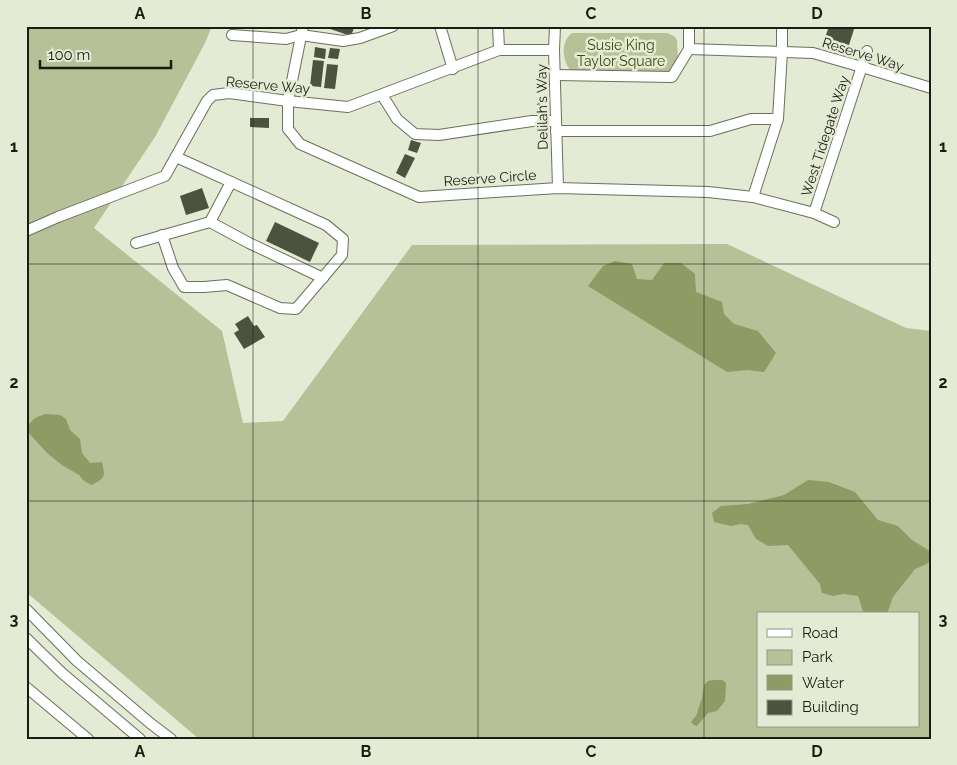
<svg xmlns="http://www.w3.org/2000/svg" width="957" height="765" font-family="Raleway,sans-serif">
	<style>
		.green { fill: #b6c197; fill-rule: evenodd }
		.water { fill: #8e9b64 }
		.building { fill: #4d523f }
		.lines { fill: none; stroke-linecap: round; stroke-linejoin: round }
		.minor-casing { stroke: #6a705c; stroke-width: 12 }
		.minor { stroke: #fff; stroke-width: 10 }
		.grid { fill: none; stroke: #1a1c14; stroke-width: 1; stroke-opacity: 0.55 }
		.labels { text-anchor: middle; stroke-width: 5; stroke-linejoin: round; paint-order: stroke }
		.park-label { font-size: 14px; fill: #404b0b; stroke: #e4ebd4 }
		.street-label { font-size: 14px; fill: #1a1c14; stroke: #e4ebd4 }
		.neatline { fill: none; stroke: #1a1c14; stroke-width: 2 }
		.grid-label { font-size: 16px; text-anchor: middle; font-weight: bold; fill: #1a1c14 }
	</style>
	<rect width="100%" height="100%" fill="#e4ebd4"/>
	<g class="green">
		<path d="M29 26H212L205 43 155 137 94 228 222 331 243 423 283 421 412 245 727 244 906 328 931 331V739H199L26 592V30ZM758 614H918V726H758Z"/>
		<path d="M572 33H667L674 36 677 40 678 63 668 72H572C562 62 560 42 572 33Z"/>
	</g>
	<g class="water">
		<polygon points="615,261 632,264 637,279 652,280 664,263 681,263 695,274 696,292 722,302 724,314 734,324 758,331 776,353 764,372 747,370 727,372 588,286 603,266"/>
		<path d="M45 414 60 415 66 419 70 430 80 439 82 453 90 463 102 462C105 477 106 477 92 485L84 481 79 475 62 465 47 453 26 430C32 419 34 418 45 414Z"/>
		<polygon points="808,480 820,481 829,482 855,492 878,520 898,526 912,540 928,550 931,555 931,559 927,564 915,569 893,597 887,614 864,614 858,596 844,594 833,596 822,593 820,584 788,545 768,546 756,539 748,525 741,524 731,526 714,522 712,513 721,506 748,504 784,495"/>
		<polygon points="714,680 722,680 726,683 725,701 717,711 708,713 697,726 694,725 691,722 696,716 702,698 704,685 708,681"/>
	</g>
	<g class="building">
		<polygon points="321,26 349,26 354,28 351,36"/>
		<polygon points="829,26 855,26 849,45 825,38"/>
		<polygon points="315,47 326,49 325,59 314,57"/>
		<polygon points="330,48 340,49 338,59 328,58"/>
		<polygon points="313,60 324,61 321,87 310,86"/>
		<polygon points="327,64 338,65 335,89 324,88"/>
		<polygon points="250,118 269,118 269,128 250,127"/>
		<polygon points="411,140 421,143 417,153 408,150"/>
		<polygon points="405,154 415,158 405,178 396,173"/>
		<polygon points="202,188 209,208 186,215 180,196"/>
		<polygon points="275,222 319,243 310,262 266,241"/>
		<polygon points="248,316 254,326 257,325 265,337 244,349 234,333 239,330 235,324"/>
	</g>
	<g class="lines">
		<g class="minor-casing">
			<g id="minor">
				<polyline points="303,26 288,101 288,129 300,144 419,197 558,188 708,192 753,197 814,213 834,222"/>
				<polyline points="440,26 453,69"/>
				<polyline points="498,26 499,50"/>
				<polyline points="555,26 554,50 558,188"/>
				<polyline points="689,26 689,49 813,53 862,67 931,88"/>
				<polyline points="232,35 286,39 301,35 343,41 360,38 393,26"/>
				<polyline points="555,75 672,77 689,49"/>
				<polyline points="382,95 397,119 415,134 439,135 532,121 556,121"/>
				<polyline points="556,131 710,131 751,119 778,119"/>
				<polyline points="753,197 778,119 782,52 782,26"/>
				<polyline points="814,213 867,51"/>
				<polyline points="210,222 249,243 323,278"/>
				<polyline points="26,231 58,217 165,176 207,101 213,95 229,93 288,101 348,107 499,50 554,50"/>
				<polyline points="162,235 173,268 184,287 204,287 227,285 280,308 296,309 342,255 343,239 326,225 176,157"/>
				<polyline points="136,243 210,222 231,182"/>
				<polyline points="26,609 77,661 150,723 171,739"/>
				<polyline points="26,638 62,673 140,739"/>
				<polyline points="26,687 88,739"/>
			</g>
		</g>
		<use href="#minor" class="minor"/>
	</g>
	<path class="grid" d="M253 26V739M478 26V739M704 26V739M26 264H931M26 501H931"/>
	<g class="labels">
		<g class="park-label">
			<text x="621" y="50">Susie King<tspan x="621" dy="16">Taylor Square</tspan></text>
		</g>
		<g class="street-label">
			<text transform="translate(863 54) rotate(17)" y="5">Reserve Way</text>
			<text transform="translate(268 85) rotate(5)" y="5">Reserve Way</text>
			<text transform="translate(542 107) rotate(-91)" y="5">Delilah's Way</text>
			<text transform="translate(825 136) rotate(-72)" y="5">West Tidegate Way</text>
			<text transform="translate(490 178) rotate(-4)" y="5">Reserve Circle</text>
		</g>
	</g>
	<rect width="957" height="765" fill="none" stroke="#e4ebd4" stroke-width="55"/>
	<rect x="757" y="612" width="162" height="115" fill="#e4ebd4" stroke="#939887"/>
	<rect x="767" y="629" width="25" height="8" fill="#ffffff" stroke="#939887"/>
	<text x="802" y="638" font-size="15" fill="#1a1c14">Road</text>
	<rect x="767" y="650" width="25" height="15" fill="#b6c197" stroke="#939887"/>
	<text x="802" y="662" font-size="15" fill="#1a1c14">Park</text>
	<rect x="767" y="675" width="25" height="15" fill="#8e9b64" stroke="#939887"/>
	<text x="802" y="688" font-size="15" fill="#1a1c14">Water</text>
	<rect x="767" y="700" width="25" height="15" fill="#4d523f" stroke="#939887"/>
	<text x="802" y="712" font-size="15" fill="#1a1c14">Building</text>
	<path d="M40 60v8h131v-8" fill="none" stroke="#1a1c14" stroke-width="2.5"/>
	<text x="48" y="60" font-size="15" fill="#1a1c14" stroke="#e4ebd4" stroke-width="4" paint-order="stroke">100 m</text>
	<rect x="28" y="28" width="902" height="710" class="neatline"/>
	<g class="grid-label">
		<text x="140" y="19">A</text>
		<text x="366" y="19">B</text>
		<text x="591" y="19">C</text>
		<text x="817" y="19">D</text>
		<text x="14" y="152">1</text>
		<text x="943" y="152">1</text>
		<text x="14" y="388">2</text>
		<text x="943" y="388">2</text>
		<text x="14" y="625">3</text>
		<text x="943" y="625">3</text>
		<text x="140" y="757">A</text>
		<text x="366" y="757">B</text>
		<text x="591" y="757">C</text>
		<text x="817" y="757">D</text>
	</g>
</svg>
